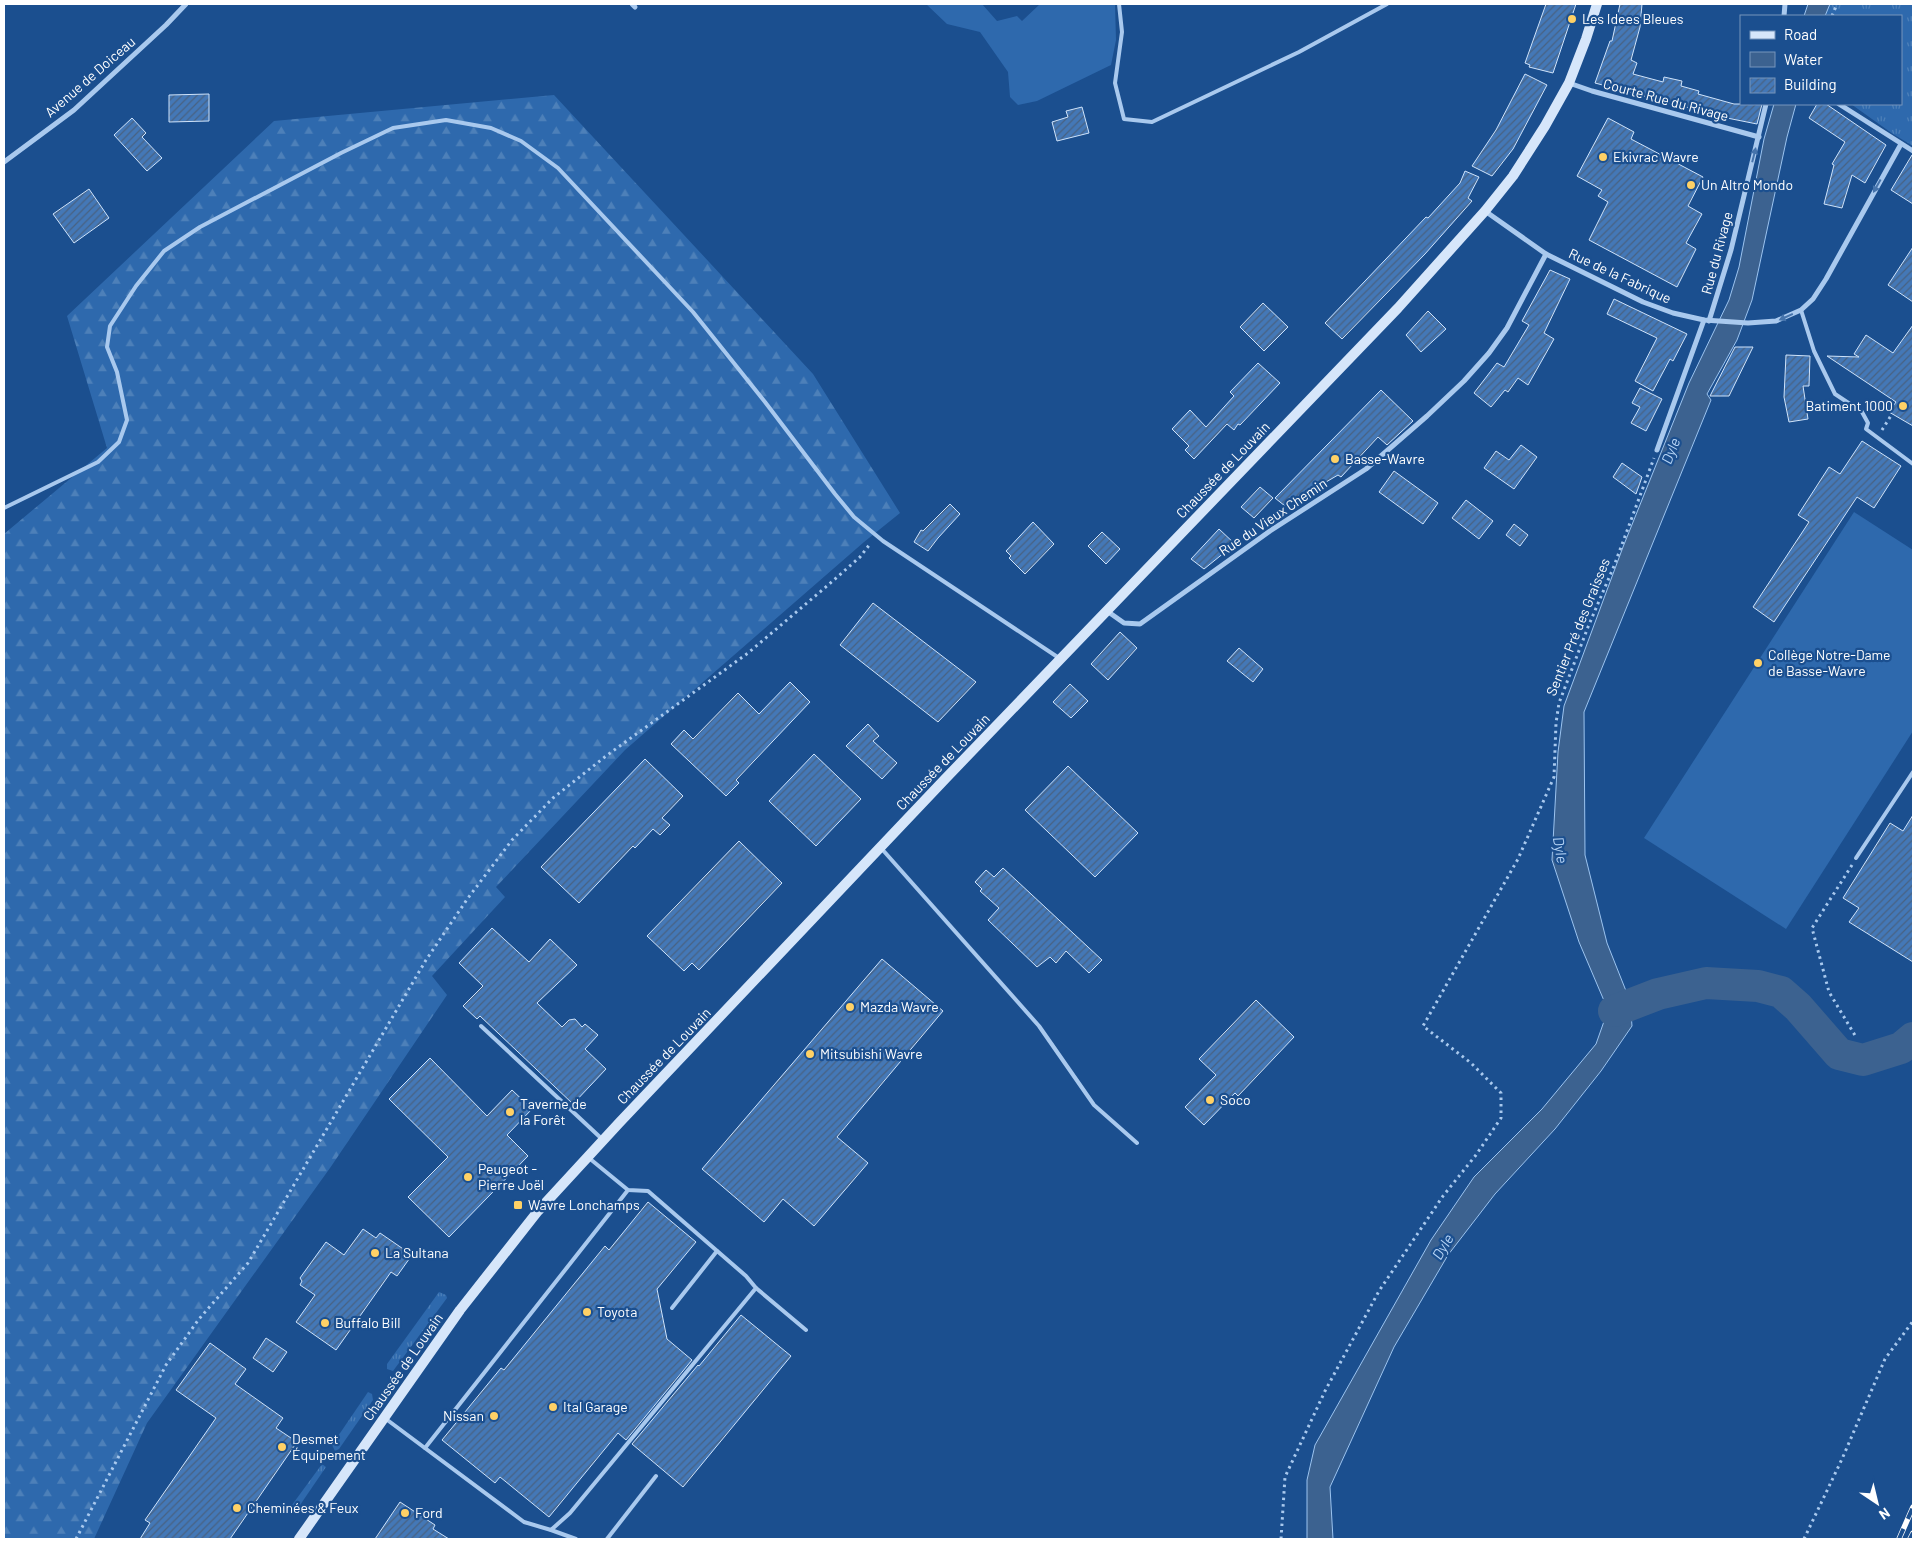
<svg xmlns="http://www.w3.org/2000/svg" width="1917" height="1543" font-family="Barlow,sans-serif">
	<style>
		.grass { fill: url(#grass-tufts) }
		.forest { fill: url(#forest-firs) }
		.garden { fill: #2e69ad }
		.water { fill: #3c6290; stroke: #9cc4f0 }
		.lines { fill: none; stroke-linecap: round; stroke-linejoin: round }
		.river { stroke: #3c6290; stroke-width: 32 }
		.building { fill: url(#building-hatch); stroke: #cfe3fa }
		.path { stroke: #a9c9ee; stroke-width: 3; stroke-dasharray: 2.5 4; stroke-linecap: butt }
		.lane { stroke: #a9c9ee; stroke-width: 4 }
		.street { stroke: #a9c9ee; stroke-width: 5 }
		.secondary { stroke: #d6e6fa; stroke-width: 10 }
		.rail-casing { stroke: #fff; stroke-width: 5.5 }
		.rail { stroke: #1b4f8f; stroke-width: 4; stroke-dasharray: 11; stroke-linecap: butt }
		.oneway { fill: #4674ac }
		.poi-dot { fill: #ffd166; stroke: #1b4f8f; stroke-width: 2 }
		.labels { text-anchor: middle; stroke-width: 4.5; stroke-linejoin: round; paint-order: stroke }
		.poi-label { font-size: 14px; fill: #fff; stroke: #1b4f8f; text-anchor: start }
		.street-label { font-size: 14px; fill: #fff; stroke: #1b4f8f }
		.water-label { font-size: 15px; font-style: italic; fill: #b5d3f5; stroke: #1b4f8f }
	</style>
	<defs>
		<pattern id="grass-tufts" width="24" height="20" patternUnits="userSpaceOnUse" patternTransform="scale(1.25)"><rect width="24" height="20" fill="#2e69ad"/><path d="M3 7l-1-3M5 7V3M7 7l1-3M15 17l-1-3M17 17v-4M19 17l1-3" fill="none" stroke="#4d80b9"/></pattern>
		<pattern id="forest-firs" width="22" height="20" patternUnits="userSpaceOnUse" patternTransform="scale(1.25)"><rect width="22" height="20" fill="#2e69ad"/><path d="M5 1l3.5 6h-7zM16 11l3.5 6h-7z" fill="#4d80b9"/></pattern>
		<pattern id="building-hatch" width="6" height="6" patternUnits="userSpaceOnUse" patternTransform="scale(1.25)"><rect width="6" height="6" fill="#4478b7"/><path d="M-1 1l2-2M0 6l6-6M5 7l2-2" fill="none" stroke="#486282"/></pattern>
	</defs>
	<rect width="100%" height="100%" fill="#1b4f8f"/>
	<g class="grass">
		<polygon points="1830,4 1913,4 1913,146 1893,134 1851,104 1901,104 1901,16 1825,16"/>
		<polygon points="439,1292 446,1295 447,1298 393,1371 387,1369 387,1364"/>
		<polygon points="368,1392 372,1394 373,1400 339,1449 335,1451 332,1445"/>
		<polygon points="322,1464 326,1467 298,1508 294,1509 292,1505"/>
	</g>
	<polygon class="forest" points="554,95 813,374 900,513 864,542 625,750 496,887 505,897 432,976 447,995 330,1168 147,1423 94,1539 4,1539 4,534 107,448 67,316 274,121"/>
	<g class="garden">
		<polygon points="926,4 982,4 997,21 1017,16 1022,21 1040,4 1115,4 1116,40 1111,65 1037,101 1018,105 1010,97 1008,72 980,32 947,24"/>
		<polygon points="1854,512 1913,550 1913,731 1786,929 1644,838"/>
	</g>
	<g class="water">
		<polygon points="1808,4 1830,4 1825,16 1804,16"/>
		<polygon points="1774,104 1796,104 1787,137 1752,300 1737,340 1707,394 1711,400 1584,712 1585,855 1607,943 1630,1001 1632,1026 1601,1071 1555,1129 1495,1194 1448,1255 1394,1347 1330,1487 1333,1539 1307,1539 1307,1480 1315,1445 1431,1240 1474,1177 1542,1109 1596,1044 1608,1010 1579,942 1552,860 1558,752 1564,706 1623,547 1689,383 1729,300 1739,267 1764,139"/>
	</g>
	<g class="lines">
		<polyline class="river" points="1614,1011 1658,994 1706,983 1758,986 1781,992 1798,1007 1839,1054 1863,1060 1901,1048 1913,1038"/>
	</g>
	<g class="building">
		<polygon points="1546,4 1576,4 1553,73 1529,67 1530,65 1525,63"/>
		<polygon points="1620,4 1642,4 1640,27 1631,60 1637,63 1633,74 1663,82 1664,77 1682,81 1681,86 1699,91 1698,94 1734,104 1762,104 1757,124 1727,118 1595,83 1610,41 1612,41"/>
		<polygon points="1525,74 1547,85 1513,149 1492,176 1472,166 1496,130"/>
		<polygon points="209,94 209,121 169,122 169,95"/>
		<polygon points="1817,104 1826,104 1886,145 1865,183 1852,175 1842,208 1824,204 1834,165 1832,164 1845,142 1809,118"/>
		<polygon points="1082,107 1089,133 1057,141 1052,122 1068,117 1066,111"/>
		<polygon points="132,118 146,133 142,137 162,158 147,171 114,135"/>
		<polygon points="1608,118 1634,132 1631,139 1703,177 1688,206 1702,214 1686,243 1696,249 1677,287 1589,240 1608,202 1598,196 1602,190 1577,176"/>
		<polygon points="1912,155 1913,155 1913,204 1891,190"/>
		<polygon points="1465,171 1479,177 1468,198 1472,201 1425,254 1342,339 1325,323 1426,217 1428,218 1460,183"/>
		<polygon points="89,189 109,218 74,243 53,214"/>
		<polygon points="1913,247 1913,302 1888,285"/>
		<polygon points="1550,270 1570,279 1544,333 1554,339 1528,385 1518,378 1508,392 1505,390 1491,407 1474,393 1497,363 1504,367 1529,325 1522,321"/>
		<polygon points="1614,299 1687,334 1673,361 1670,359 1653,391 1635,381 1657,338 1607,314"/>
		<polygon points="1263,303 1288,327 1264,351 1240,327"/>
		<polygon points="1428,311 1446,329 1421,352 1406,335"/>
		<polygon points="1913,325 1913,426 1889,412 1896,402 1827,356 1859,357 1854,354 1866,335 1893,353"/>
		<polygon points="1735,347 1753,347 1729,396 1710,396"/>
		<polygon points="1786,355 1810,356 1809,386 1803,386 1808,419 1789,422 1784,397"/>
		<polygon points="1258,363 1280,383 1240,425 1238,424 1234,430 1227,424 1194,459 1185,450 1189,446 1172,429 1190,410 1206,427 1234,396 1230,392"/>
		<polygon points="1640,388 1662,399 1646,431 1631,423 1640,407 1632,403"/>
		<polygon points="1381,390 1413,421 1387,445 1378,437 1341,477 1338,475 1285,506 1275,498"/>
		<polygon points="1862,441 1901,466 1874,508 1857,497 1774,622 1753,607 1809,522 1798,515 1829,467 1840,474"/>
		<polygon points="1521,445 1537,457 1514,489 1484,468 1496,451 1509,460"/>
		<polygon points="1622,463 1642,477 1636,494 1613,477"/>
		<polygon points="1394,471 1438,503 1423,524 1379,492"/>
		<polygon points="1260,487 1273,498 1254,518 1241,507"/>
		<polygon points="1466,500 1493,521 1479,539 1452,518"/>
		<polygon points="950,504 960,514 938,538 928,551 914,542 921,530 923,531"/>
		<polygon points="1033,522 1054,544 1025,574 1009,558 1011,556 1006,551"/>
		<polygon points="1514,524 1528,535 1520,546 1506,535"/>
		<polygon points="1219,529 1235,544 1204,569 1191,559"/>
		<polygon points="1102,532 1120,549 1106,564 1088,546"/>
		<polygon points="873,603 976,682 938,722 840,645"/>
		<polygon points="1120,632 1137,648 1108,680 1091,664"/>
		<polygon points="1239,648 1263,669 1253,682 1227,661"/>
		<polygon points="790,682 810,702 736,780 739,783 726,796 671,744 684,730 693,739 738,693 759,714"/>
		<polygon points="1070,684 1088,701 1071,718 1053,702"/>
		<polygon points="868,724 879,736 873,741 897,763 882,779 846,746"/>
		<polygon points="814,754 861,799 816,846 769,801"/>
		<polygon points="645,759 683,796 662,818 670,825 660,835 653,829 635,848 633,846 579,903 541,867"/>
		<polygon points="1068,766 1138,833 1095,877 1025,810"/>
		<polygon points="1913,815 1913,962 1849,922 1859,908 1843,898 1890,823 1903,831"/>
		<polygon points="739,841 782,883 699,970 692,963 684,971 647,936"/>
		<polygon points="1003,868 1102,960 1089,973 1066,951 1056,963 1050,957 1037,967 988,920 999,908 980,891 982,889 975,882 986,870 994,877"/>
		<polygon points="492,928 529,962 550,939 577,965 537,1003 562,1027 569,1020 575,1019 582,1027 585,1024 598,1035 585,1049 606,1069 573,1104 480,1016 477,1019 463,1006 483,986 459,963"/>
		<polygon points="882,959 943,1011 837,1137 868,1163 814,1226 783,1199 764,1222 702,1169"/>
		<polygon points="1256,1000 1294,1037 1238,1096 1235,1093 1204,1125 1185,1107 1216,1075 1199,1059"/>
		<polygon points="430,1058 487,1116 512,1090 532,1109 507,1135 528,1156 449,1237 408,1197 448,1157 389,1099"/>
		<polygon points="648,1202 696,1242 657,1289 667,1339 692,1360 626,1440 618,1433 549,1517 500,1477 495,1483 442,1440 501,1368 504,1370 605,1246 609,1250"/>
		<polygon points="363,1229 376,1238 380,1233 412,1255 397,1276 391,1272 336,1350 296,1322 315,1295 300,1285 302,1281 300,1278 326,1242 344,1255"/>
		<polygon points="741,1315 791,1356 683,1487 632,1444 698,1365 699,1366"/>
		<polygon points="266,1338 287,1352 273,1372 253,1358"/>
		<polygon points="210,1343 246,1369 235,1384 283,1418 276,1428 297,1442 230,1539 140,1539 150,1523 145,1520 216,1418 176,1390"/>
		<polygon points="400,1502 435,1525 433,1529 449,1539 375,1539"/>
	</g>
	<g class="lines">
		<g class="path">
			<polyline points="1832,16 1837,4"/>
			<polyline points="1882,430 1892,414"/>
			<polyline points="1852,865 1812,928 1829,992 1856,1037"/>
			<polyline points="76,1539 166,1365 199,1319 248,1263 426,960 468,898 512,840 553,798 606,756 748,653 827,586 860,557 870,544"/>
			<polyline points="1281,1539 1285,1477 1325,1391 1379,1291 1443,1196 1476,1155 1501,1118 1501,1093 1471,1063 1423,1026 1518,859 1554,777 1556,723 1559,703 1588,627 1614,566 1654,458"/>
			<polyline points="1804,1539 1842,1459 1885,1359 1913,1321"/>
		</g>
		<g class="lane">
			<polyline points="1119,4 1122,32 1115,83 1124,119 1152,122 1299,52 1387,4"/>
			<polyline points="1801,310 1814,351 1835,394 1862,412 1868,423 1866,429 1913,464"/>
			<polyline points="4,508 98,462 119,442 127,420 117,372 107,347 110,326 136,286 164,251 200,227 341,153 393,128 446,120 491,128 521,141 558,168 693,312 765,402 835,494 854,517 883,541 1059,658"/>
			<polyline points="881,848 1039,1026 1094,1105 1137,1143"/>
			<polyline points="1856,858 1913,772"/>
			<polyline points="481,1026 602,1139"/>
			<polyline points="756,1288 806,1330"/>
			<polyline points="672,1308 717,1251"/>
			<polyline points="386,1419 524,1522 551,1530 570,1513 756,1288 746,1276 648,1191 628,1190 589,1158"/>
			<polyline points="425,1448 628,1190"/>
			<polyline points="551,1530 576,1539"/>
			<polyline points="607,1539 656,1476"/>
		</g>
		<g class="street">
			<polyline points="632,4 635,7"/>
			<polyline points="1784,16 1785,4"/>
			<polyline points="1569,83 1592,91 1759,137"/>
			<polyline points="1839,104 1913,151"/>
			<polyline points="4,162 74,110 166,25 186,4"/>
			<polyline points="1485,211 1546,254 1643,302 1673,313 1704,320 1748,323 1776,321 1801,310 1813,299 1826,279 1901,144"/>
			<polyline points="1709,321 1731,250 1766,104"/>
			<polyline points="1657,450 1704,320"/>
			<polyline points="1107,611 1124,623 1140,624 1270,531 1366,469 1427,416 1464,381 1489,353 1507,328 1546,254"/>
		</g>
		<polyline class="secondary" points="299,1539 460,1310 538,1211 619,1123 946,778 1398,308 1485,211 1513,176 1545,126 1569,83 1586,39 1597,4"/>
		<g class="rail-casing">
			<g id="rail">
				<polyline points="1899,1539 1913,1507"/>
				<polyline points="1910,1539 1913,1533"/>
			</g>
		</g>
		<use href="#rail" class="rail"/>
	</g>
	<defs><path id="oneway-solid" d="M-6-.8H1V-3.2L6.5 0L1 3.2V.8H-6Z" transform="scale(1.25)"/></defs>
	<g class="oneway">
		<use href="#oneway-solid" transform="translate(1754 155) rotate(-76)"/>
		<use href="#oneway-solid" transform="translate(1877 186) rotate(119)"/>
		<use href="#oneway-solid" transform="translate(1786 317) rotate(156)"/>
	</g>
	<g class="poi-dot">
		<circle cx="1572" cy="19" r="5"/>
		<circle cx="1603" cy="157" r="5"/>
		<circle cx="1691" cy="185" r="5"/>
		<circle cx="1903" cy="406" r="5"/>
		<circle cx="1335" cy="459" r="5"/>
		<circle cx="1758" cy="663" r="5"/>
		<circle cx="850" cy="1007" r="5"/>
		<circle cx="810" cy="1054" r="5"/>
		<circle cx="1210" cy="1100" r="5"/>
		<circle cx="510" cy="1112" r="5"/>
		<circle cx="468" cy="1177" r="5"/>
		<rect x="513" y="1200" width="10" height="10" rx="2.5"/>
		<circle cx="375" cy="1253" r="5"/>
		<circle cx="587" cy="1312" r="5"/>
		<circle cx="325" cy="1323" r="5"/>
		<circle cx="553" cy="1407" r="5"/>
		<circle cx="494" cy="1416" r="5"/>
		<circle cx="282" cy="1447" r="5"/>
		<circle cx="237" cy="1508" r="5"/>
		<circle cx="405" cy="1513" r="5"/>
	</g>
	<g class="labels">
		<g class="poi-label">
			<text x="1582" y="24">Les Idees Bleues</text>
			<text x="1613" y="162">Ekivrac Wavre</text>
			<text x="1701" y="190">Un Altro Mondo</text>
			<text x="1893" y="411" text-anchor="end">Batiment 1000</text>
			<text x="1345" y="464">Basse-Wavre</text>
			<text x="1768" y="660">Collège Notre-Dame<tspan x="1768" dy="16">de Basse-Wavre</tspan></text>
			<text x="860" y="1012">Mazda Wavre</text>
			<text x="820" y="1059">Mitsubishi Wavre</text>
			<text x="1220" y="1105">Soco</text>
			<text x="520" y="1109">Taverne de<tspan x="520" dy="16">la Forêt</tspan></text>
			<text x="478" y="1174">Peugeot -<tspan x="478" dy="16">Pierre Joël</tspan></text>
			<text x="528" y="1210">Wavre Lonchamps</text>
			<text x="385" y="1258">La Sultana</text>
			<text x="597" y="1317">Toyota</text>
			<text x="335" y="1328">Buffalo Bill</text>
			<text x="563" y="1412">Ital Garage</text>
			<text x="484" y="1421" text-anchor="end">Nissan</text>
			<text x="292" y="1444">Desmet<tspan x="292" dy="16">Équipement</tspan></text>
			<text x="247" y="1513">Cheminées &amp; Feux</text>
			<text x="415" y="1518">Ford</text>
		</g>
		<g class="street-label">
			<text transform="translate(90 77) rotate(-41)" y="5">Avenue de Doiceau</text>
			<text transform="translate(1666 100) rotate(15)" y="5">Courte Rue du Rivage</text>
			<text transform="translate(1717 253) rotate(-75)" y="5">Rue du Rivage</text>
			<text transform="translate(1620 276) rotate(25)" y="5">Rue de la Fabrique</text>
			<text transform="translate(1223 470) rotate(-46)" y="5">Chaussée de Louvain</text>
			<text transform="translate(1273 517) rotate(-34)" y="5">Rue du Vieux Chemin</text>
			<text transform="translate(1578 627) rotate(-68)" y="5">Sentier Pré des Graisses</text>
			<text transform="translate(943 762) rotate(-46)" y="5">Chaussée de Louvain</text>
			<text transform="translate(664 1056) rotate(-46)" y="5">Chaussée de Louvain</text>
			<text transform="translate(403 1367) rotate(-55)" y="5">Chaussée de Louvain</text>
		</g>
		<g class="water-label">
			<text transform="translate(1671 451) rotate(-68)" y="5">Dyle</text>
			<text transform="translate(1560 850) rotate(80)" y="5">Dyle</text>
			<text transform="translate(1443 1247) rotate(-59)" y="5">Dyle</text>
		</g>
	</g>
	<rect width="1917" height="1543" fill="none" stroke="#ffffff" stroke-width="10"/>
	<rect x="1740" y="15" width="162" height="90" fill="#1b4f8f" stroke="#7695bc"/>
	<rect x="1750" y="31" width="25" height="8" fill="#d6e6fa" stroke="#7695bc"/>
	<text x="1784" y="40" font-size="15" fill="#ffffff">Road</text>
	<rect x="1750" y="52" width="25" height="15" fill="#3c6290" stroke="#7695bc"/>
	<text x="1784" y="65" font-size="15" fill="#ffffff">Water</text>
	<rect x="1750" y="78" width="25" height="15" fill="url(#building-hatch)" stroke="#7695bc"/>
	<text x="1784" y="90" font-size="15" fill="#ffffff">Building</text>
	<g transform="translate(1877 1503) rotate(145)" stroke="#1b4f8f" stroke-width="4" paint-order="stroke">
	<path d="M0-4L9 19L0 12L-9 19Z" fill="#ffffff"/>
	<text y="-8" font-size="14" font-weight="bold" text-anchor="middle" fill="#ffffff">N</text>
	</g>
</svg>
